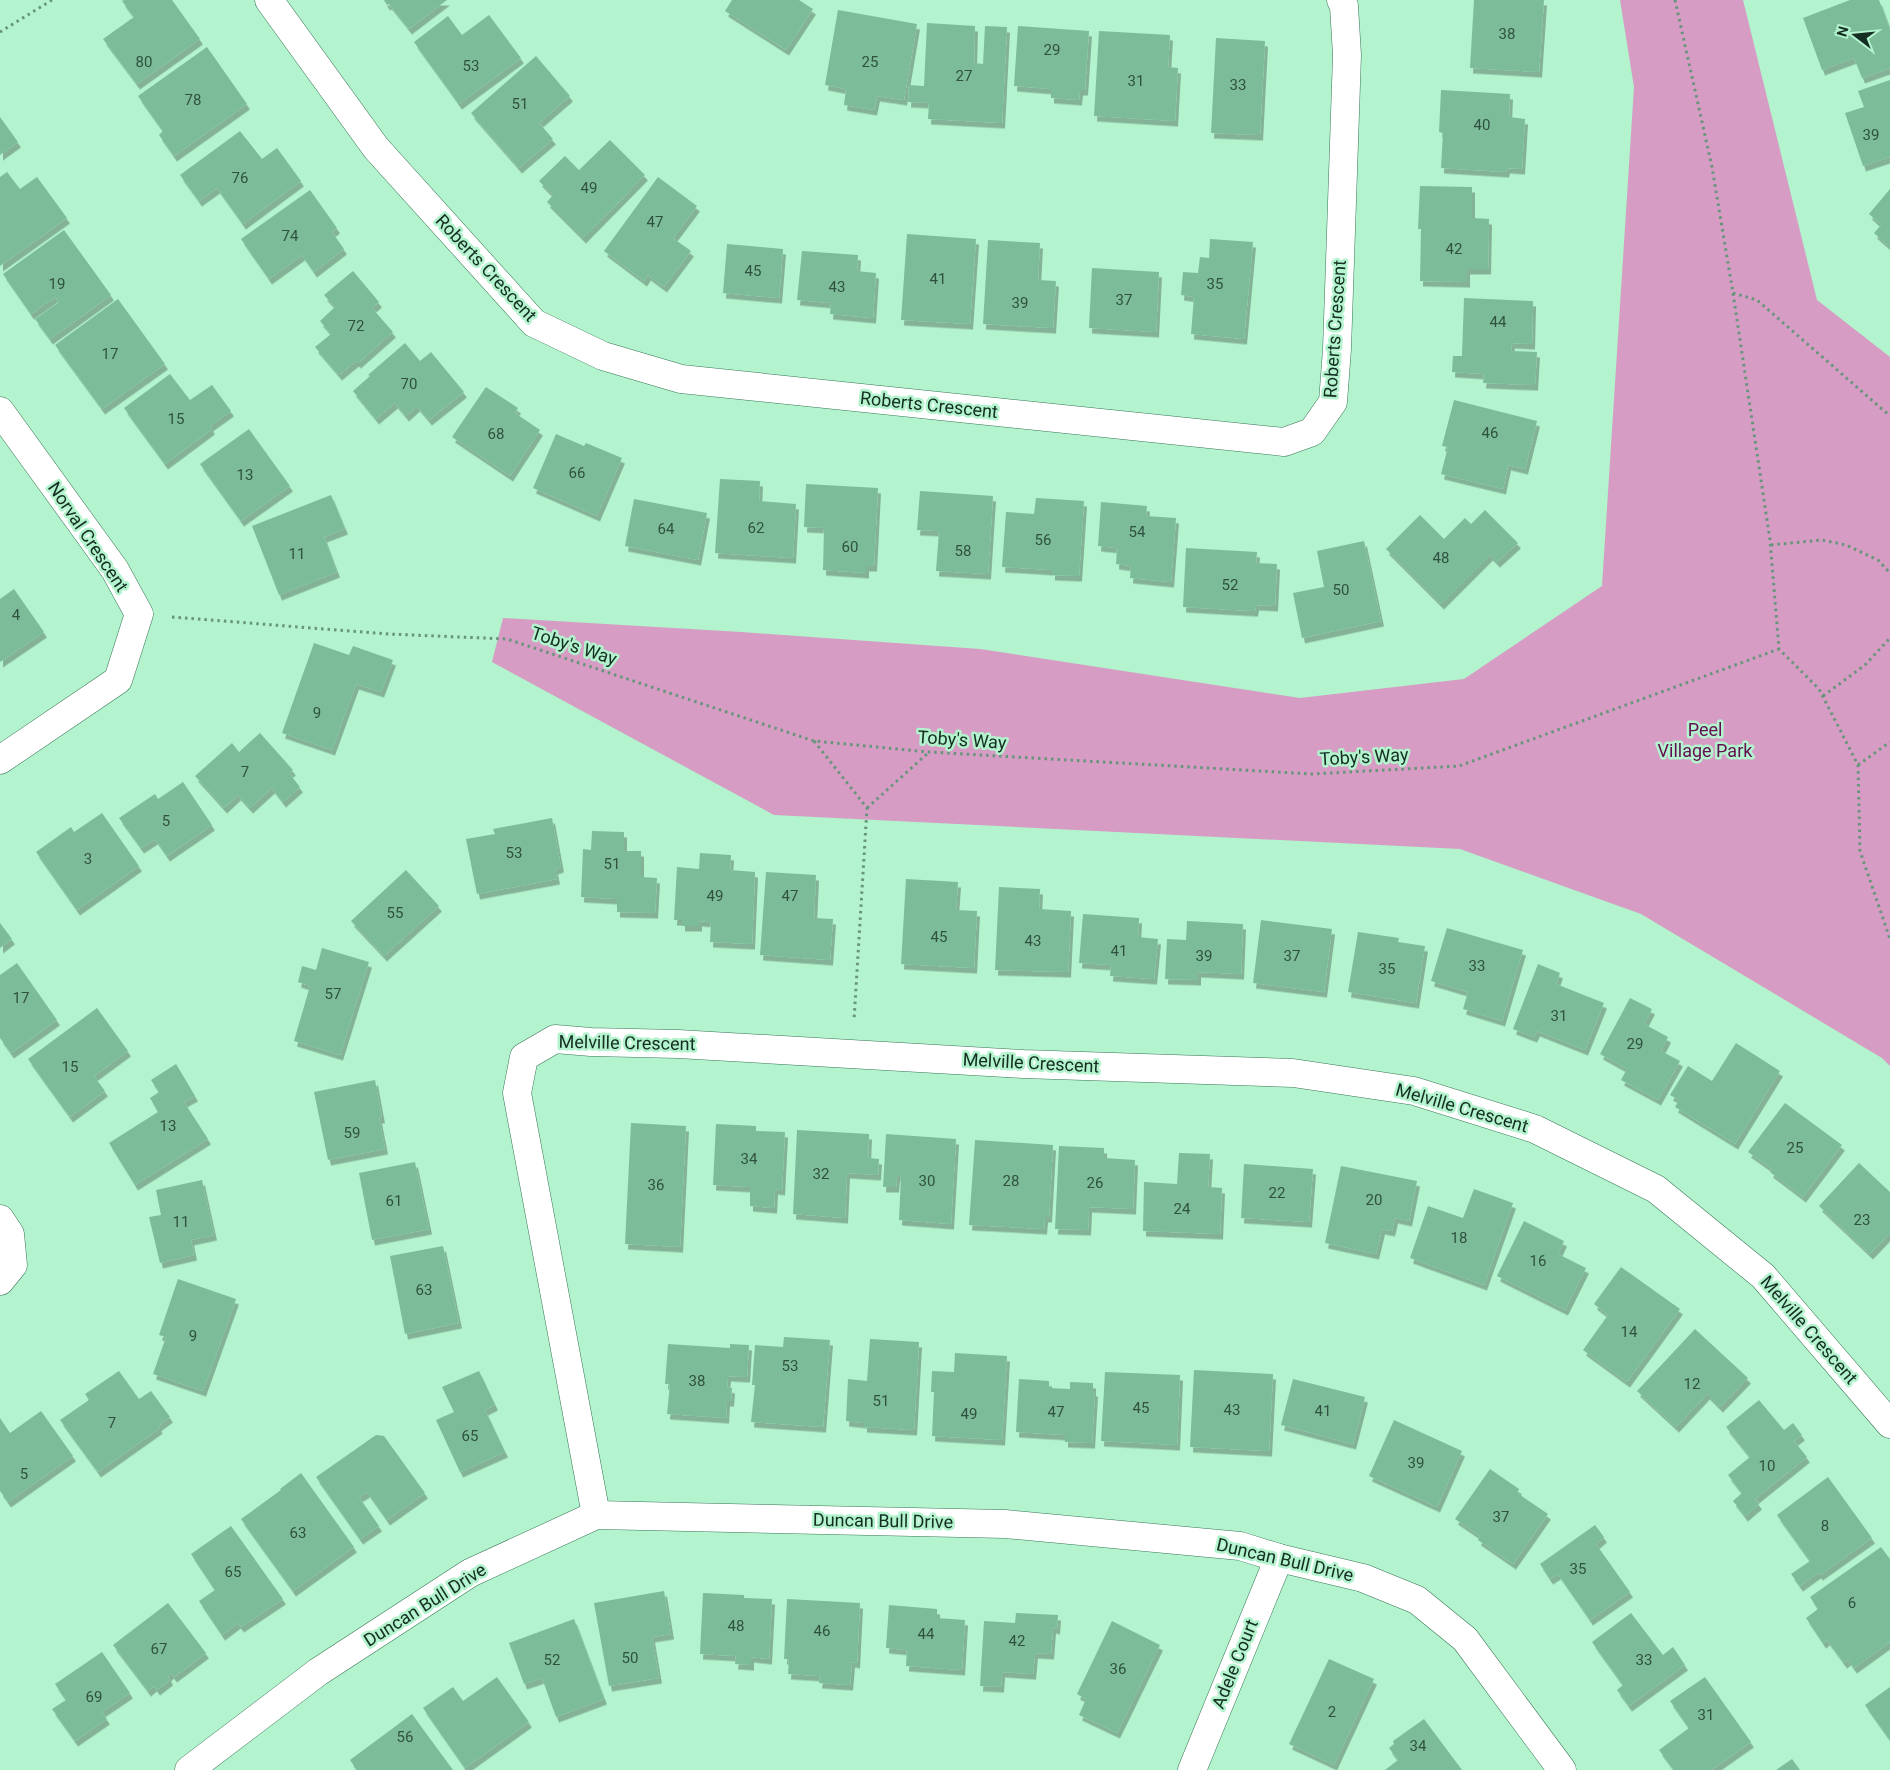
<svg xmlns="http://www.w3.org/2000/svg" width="1890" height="1770" font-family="Roboto,sans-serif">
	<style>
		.green { fill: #d69cc3 }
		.building { fill: #7dbc99; filter: url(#shadow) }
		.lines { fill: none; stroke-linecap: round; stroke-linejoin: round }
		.street-casing { stroke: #397657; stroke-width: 29 }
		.path { stroke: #67957b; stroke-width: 3; stroke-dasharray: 2.5 4; stroke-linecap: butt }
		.street { stroke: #fff; stroke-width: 28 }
		.labels { text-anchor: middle; stroke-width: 5; stroke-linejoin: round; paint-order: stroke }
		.number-label { font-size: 15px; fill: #2e523f }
		.street-label { font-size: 18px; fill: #142e21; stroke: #b3f3ce }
		.park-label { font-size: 18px; fill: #630e51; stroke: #b3f3ce }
	</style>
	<defs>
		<filter id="shadow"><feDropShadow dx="3" dy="5.5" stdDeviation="0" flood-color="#0004"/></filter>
	</defs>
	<rect width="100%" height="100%" fill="#b3f3ce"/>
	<polygon class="green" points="1620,0 1743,0 1817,300 1890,357 1890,1066 1882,1058 1641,914 1460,849 774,815 492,662 503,618 741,632 980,649 1300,698 1464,679 1602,586 1634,87"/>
	<g class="building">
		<polygon points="124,0 172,0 200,39 137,84 103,39 134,17 122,1"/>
		<polygon points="384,0 447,0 409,29 389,4 387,5"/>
		<polygon points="732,0 799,0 813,9 786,50 725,11"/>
		<polygon points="1474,0 1544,0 1539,72 1470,68"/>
		<polygon points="1850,0 1879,0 1890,30 1890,68 1862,78 1854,58 1822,70 1803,18"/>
		<polygon points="838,10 917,24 904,100 877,96 874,110 844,105 846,89 825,85"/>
		<polygon points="489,15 521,58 459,104 414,42 448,16 462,35"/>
		<polygon points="927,23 975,26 974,63 983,64 985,26 1007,27 1002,123 928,119 929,103 908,102 909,85 924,86"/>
		<polygon points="1018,26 1089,31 1085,90 1080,90 1079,100 1051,98 1051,89 1014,86"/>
		<polygon points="1099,31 1170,35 1168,67 1178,68 1175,121 1094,116"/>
		<polygon points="1216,38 1265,41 1260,135 1211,133"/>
		<polygon points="207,47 247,104 174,156 159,135 163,131 138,96"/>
		<polygon points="536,56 570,96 539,123 553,139 519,168 471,113"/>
		<polygon points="1890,80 1890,157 1863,166 1845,113 1864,107 1858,91"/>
		<polygon points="1441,90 1510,94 1509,117 1525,119 1522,169 1507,168 1506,172 1441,168 1443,133 1439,132"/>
		<polygon points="0,117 18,142 0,155"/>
		<polygon points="240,131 262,159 277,148 301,181 243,224 217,188 199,201 180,175"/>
		<polygon points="610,140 645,175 583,238 547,202 553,195 539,181 565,156 579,170"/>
		<polygon points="7,172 20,189 37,177 67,218 0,266 0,177"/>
		<polygon points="658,177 697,206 673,238 691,251 664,287 648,275 644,281 604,251"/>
		<polygon points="1420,186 1472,187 1472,218 1489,219 1488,269 1467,269 1467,282 1420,281 1421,229 1418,229"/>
		<polygon points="1890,189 1890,247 1874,233 1881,225 1869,214"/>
		<polygon points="310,190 337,228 332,232 344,249 314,272 302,255 269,279 241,239"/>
		<polygon points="64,230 111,295 50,339 35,319 59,302 55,297 31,314 3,274"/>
		<polygon points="907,234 976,239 970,324 901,320"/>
		<polygon points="1210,239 1253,242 1244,339 1191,334 1194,297 1181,295 1183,272 1198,273 1200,257 1209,258"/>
		<polygon points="988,240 1040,243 1038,280 1056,281 1053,328 983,324"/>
		<polygon points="727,244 783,249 779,298 723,293"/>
		<polygon points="802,251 858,255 857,271 876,273 873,318 830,314 831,303 797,300"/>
		<polygon points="1092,268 1159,272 1156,332 1089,328"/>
		<polygon points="353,271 379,302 372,308 393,332 358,363 356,361 339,375 315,347 331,334 320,321 335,307 324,295"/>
		<polygon points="1464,298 1533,301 1532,344 1512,343 1511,351 1537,352 1535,385 1483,383 1484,374 1452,372 1453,356 1462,356"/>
		<polygon points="118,299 165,364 102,409 55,345"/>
		<polygon points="405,343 420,361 431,352 464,392 429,420 417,406 406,416 395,403 376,419 353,391 370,376 368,375"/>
		<polygon points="170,374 190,400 212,385 231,411 210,426 212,429 165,464 124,408"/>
		<polygon points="486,387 518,408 515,413 540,430 510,476 452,437"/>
		<polygon points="1454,400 1537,421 1525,469 1508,465 1503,489 1441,474 1448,447 1442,446"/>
		<polygon points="249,429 290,486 241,521 200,464"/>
		<polygon points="556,434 584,446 586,443 622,458 597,516 533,488"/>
		<polygon points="720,479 760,481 759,501 796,504 793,558 715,553"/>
		<polygon points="806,484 878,488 874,566 866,566 866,573 823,570 824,528 804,527"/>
		<polygon points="920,491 993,496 988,574 936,571 939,531 917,530"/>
		<polygon points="331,495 345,529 324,537 337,572 279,595 252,526"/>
		<polygon points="1036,498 1084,501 1079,576 1052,575 1052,570 1002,567 1006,512 1034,514"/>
		<polygon points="634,499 707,513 698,560 625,546"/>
		<polygon points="1101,502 1147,506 1146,516 1176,518 1171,582 1130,578 1131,566 1116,564 1117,548 1098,546"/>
		<polygon points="1485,510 1518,543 1497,562 1490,555 1441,604 1386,549 1420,515 1444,539 1465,518 1471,524"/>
		<polygon points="1364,541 1381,621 1302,638 1293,593 1324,587 1317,551"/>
		<polygon points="1186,548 1257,552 1256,563 1277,564 1275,606 1256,605 1255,611 1253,611 1183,607"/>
		<polygon points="14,589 44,632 0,662 0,599"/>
		<polygon points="314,643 349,655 353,646 393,660 381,692 356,684 332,750 282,733"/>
		<polygon points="260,733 293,770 289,773 300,787 283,802 272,788 250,808 238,795 224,808 195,776 232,743 239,752"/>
		<polygon points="183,782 212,825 167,856 155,839 141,848 119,818 155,794 158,799"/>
		<polygon points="102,813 139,866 77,910 36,852 71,827 74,832"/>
		<polygon points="552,818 561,867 555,869 557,879 477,894 466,839 495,834 493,829"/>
		<polygon points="592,831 624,832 624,851 641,851 641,877 657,878 655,913 617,912 617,899 581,897 583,849 591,850"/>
		<polygon points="700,853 731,855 730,870 755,872 752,944 710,942 711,922 699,921 699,926 682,926 682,920 674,920 677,867 699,869"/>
		<polygon points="406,870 439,906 384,956 351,921"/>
		<polygon points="766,872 816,875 814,918 833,919 830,960 760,955"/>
		<polygon points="906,879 958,882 956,910 977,911 974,968 901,964"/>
		<polygon points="999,887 1040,889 1039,909 1071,911 1068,972 995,970"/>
		<polygon points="1083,914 1139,918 1138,937 1158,939 1154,979 1110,976 1111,965 1079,963"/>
		<polygon points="1261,920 1332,929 1324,992 1253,983"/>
		<polygon points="1187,921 1243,924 1241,974 1198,972 1198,980 1165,979 1167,939 1186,940"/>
		<polygon points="0,923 12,939 0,948"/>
		<polygon points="1447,928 1523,950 1502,1021 1463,1009 1468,992 1431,981"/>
		<polygon points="1358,932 1399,938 1398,942 1425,946 1416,1003 1348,992"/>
		<polygon points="322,948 369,962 340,1055 294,1041 310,986 298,982 302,966 316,970"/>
		<polygon points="17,963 57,1020 11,1053 0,1038 0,975"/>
		<polygon points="1538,964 1560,973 1556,984 1604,1003 1585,1050 1537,1031 1534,1037 1513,1029"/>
		<polygon points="1630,998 1652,1009 1644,1024 1668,1037 1661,1051 1680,1061 1658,1100 1621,1080 1627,1069 1600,1054"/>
		<polygon points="97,1008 128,1051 94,1076 105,1091 70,1117 28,1059"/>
		<polygon points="1736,1043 1780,1071 1735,1144 1675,1107 1679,1100 1670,1095 1688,1066 1712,1081"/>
		<polygon points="176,1064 195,1096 184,1102 208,1139 135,1185 109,1143 158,1112 150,1098 159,1092 151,1080"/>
		<polygon points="375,1080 382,1118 379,1118 385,1149 328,1160 314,1092"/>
		<polygon points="1785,1103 1842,1145 1803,1197 1770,1172 1772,1169 1748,1152"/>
		<polygon points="631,1123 686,1126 680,1247 625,1244"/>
		<polygon points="716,1124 756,1126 756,1131 785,1132 782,1190 775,1189 774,1208 750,1206 750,1187 713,1185"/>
		<polygon points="797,1130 869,1134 868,1158 879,1159 878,1175 847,1173 845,1218 793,1214"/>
		<polygon points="886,1134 956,1139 951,1224 899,1220 901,1176 897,1176 896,1187 883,1187"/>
		<polygon points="975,1140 1053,1145 1049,1217 1045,1217 1044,1229 969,1225"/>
		<polygon points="1059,1146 1104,1148 1104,1158 1135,1160 1133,1209 1089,1207 1088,1230 1055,1229"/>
		<polygon points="1179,1153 1210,1154 1208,1187 1222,1188 1220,1234 1143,1231 1144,1182 1177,1184"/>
		<polygon points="415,1162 429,1229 372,1240 359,1173"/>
		<polygon points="1859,1163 1890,1192 1890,1233 1870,1254 1819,1206"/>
		<polygon points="1244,1164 1313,1169 1309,1222 1241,1218"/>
		<polygon points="1341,1166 1417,1181 1409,1221 1395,1218 1392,1231 1382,1229 1376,1254 1325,1243"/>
		<polygon points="202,1180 214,1235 191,1240 194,1255 160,1263 149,1217 161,1215 156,1190"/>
		<polygon points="1474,1189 1513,1203 1484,1285 1410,1258 1428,1206 1463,1218"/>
		<polygon points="1524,1221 1564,1241 1558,1254 1586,1268 1565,1310 1497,1276"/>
		<polygon points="443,1246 459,1323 405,1334 390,1256"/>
		<polygon points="1621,1267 1680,1309 1627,1382 1583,1350 1608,1315 1594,1304"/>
		<polygon points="178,1279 236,1299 203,1391 153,1374 166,1337 159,1335"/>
		<polygon points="1695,1329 1748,1378 1720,1407 1707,1394 1676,1427 1637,1391"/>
		<polygon points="784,1337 830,1340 823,1427 751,1422 755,1385 752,1385 755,1345 783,1347"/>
		<polygon points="870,1339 919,1342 914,1430 864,1427 864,1423 846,1421 848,1379 867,1381"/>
		<polygon points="668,1344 730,1348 730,1344 749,1345 747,1377 728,1376 727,1387 732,1388 731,1401 727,1401 726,1418 667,1414 670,1384 665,1384"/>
		<polygon points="955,1353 1007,1356 1002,1440 932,1436 934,1392 931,1392 932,1371 954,1372"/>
		<polygon points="1194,1370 1273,1374 1269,1451 1190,1447"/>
		<polygon points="119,1371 139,1399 151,1391 170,1417 158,1426 160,1428 98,1472 60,1420 89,1400 85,1394"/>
		<polygon points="479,1371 495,1405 485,1410 505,1452 460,1472 436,1420 454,1412 442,1387"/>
		<polygon points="1105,1372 1180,1375 1177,1445 1101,1441"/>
		<polygon points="1019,1379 1049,1381 1049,1388 1070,1389 1070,1382 1093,1383 1093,1391 1095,1391 1092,1443 1065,1442 1065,1435 1016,1432"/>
		<polygon points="1293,1379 1365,1397 1353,1444 1281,1425"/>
		<polygon points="1759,1400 1784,1430 1793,1423 1802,1435 1794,1441 1807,1457 1755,1499 1759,1504 1745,1516 1733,1501 1742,1493 1728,1475 1750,1457 1726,1427"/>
		<polygon points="41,1411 73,1456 8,1502 0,1491 0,1418 10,1433"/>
		<polygon points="1394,1420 1462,1451 1437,1507 1369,1476"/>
		<polygon points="376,1435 384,1436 425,1493 387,1520 367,1492 359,1497 379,1526 360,1539 316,1477"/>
		<polygon points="1490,1469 1519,1489 1517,1493 1548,1514 1513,1564 1478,1540 1480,1536 1455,1519"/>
		<polygon points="301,1473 354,1547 293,1591 241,1519 281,1490 280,1489"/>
		<polygon points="1828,1477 1872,1538 1820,1575 1818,1573 1800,1586 1791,1574 1810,1561 1777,1515"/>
		<polygon points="1595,1525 1604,1537 1596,1544 1630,1592 1590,1620 1558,1574 1550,1579 1540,1564"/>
		<polygon points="231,1526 283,1599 241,1627 238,1623 222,1635 199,1601 215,1590 191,1554"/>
		<polygon points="1881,1547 1890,1559 1890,1642 1854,1668 1848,1660 1844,1663 1827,1640 1823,1643 1806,1618 1818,1609 1810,1597"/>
		<polygon points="664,1591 671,1634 652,1637 659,1678 609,1686 594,1603"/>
		<polygon points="703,1593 744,1595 744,1598 772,1599 769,1659 751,1657 751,1665 735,1664 736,1656 700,1654"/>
		<polygon points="787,1599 860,1603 857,1663 852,1662 850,1685 819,1683 820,1676 788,1674 789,1659 784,1659"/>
		<polygon points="168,1603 206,1653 174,1677 171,1673 168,1676 170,1680 157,1690 154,1686 148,1691 113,1645"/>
		<polygon points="889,1605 937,1609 937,1618 965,1620 962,1670 906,1666 907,1650 886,1648"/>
		<polygon points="1016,1613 1058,1615 1057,1629 1053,1628 1051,1654 1035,1653 1033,1674 1002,1672 1001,1687 980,1686 984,1621 1015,1623"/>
		<polygon points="1631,1613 1663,1655 1673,1647 1685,1665 1629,1706 1617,1690 1623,1685 1592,1642"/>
		<polygon points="574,1619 604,1699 556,1717 542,1678 524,1684 509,1643"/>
		<polygon points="1112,1621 1160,1645 1117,1733 1079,1715 1086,1699 1077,1694"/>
		<polygon points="102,1652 130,1693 102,1712 107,1719 75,1741 52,1709 66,1700 55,1684"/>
		<polygon points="1329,1659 1374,1679 1334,1765 1289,1744"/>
		<polygon points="497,1677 529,1722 465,1768 423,1708 453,1687 463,1701"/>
		<polygon points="1705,1677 1751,1742 1711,1770 1674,1770 1659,1750 1689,1728 1670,1701"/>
		<polygon points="1890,1687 1890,1740 1865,1705"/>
		<polygon points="412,1714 453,1770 357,1770 350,1760"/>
		<polygon points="1424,1719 1462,1770 1385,1770 1398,1760 1389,1748 1394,1744 1393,1741"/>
		<polygon points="1792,1759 1800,1770 1776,1770"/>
	</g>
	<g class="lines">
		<g class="street-casing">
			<g id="street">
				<polyline points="269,0 376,148 534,323 603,356 681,379 1284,442 1312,432 1333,402 1337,349 1347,55 1344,6 1341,0"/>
				<polyline points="0,411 115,570 139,614 118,680 0,760"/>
				<polyline points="0,1219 10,1234 13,1265 0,1281"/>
				<polyline points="596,1515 517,1093 524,1057 555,1039 591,1042 678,1044 1023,1064 1293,1073 1414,1091 1535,1129 1656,1189 1763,1276 1890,1424"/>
				<polyline points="189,1770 318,1672 470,1573 596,1515 1005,1524 1240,1546 1279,1558 1363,1578 1417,1600 1465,1639 1562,1770"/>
				<polyline points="1192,1770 1279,1558"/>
			</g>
		</g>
		<g class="path">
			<polyline points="1675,0 1712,167 1733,293 1770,540 1779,649 1819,689 1858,765 1860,851 1890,939"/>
			<polyline points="0,32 52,0"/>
			<polyline points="1733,293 1757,300 1890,416"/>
			<polyline points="1771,545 1822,540 1846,545 1878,560 1890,573"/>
			<polyline points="172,617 388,634 507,639 814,741 929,752 1312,774 1459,766 1779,649"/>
			<polyline points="1823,696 1865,665 1890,638"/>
			<polyline points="814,741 867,808 854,1020"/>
			<polyline points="1858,765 1890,742"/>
			<polyline points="867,808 928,753"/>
		</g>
		<use href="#street" class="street"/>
	</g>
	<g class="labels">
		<g class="number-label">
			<text x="1507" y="39">38</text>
			<text x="1052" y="55">29</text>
			<text x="144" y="67">80</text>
			<text x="870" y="67">25</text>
			<text x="471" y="71">53</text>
			<text x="964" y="81">27</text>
			<text x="1136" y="86">31</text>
			<text x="1238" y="90">33</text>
			<text x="193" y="105">78</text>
			<text x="520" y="109">51</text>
			<text x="1482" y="130">40</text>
			<text x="1871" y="140">39</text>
			<text x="240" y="183">76</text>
			<text x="589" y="193">49</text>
			<text x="655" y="227">47</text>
			<text x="290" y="241">74</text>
			<text x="1454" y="254">42</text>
			<text x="753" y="276">45</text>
			<text x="938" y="284">41</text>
			<text x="57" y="289">19</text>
			<text x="1215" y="289">35</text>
			<text x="837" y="292">43</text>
			<text x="1124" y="305">37</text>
			<text x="1020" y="308">39</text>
			<text x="1498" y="327">44</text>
			<text x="356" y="331">72</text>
			<text x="110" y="359">17</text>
			<text x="409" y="389">70</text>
			<text x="176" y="424">15</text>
			<text x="1490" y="438">46</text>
			<text x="496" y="439">68</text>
			<text x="577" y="478">66</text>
			<text x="245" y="480">13</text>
			<text x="756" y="533">62</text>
			<text x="666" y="534">64</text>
			<text x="1137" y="537">54</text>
			<text x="1043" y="545">56</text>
			<text x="850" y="552">60</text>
			<text x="963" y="556">58</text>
			<text x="297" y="559">11</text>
			<text x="1441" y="563">48</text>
			<text x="1230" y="590">52</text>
			<text x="1341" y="595">50</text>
			<text x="16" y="620">4</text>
			<text x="317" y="718">9</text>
			<text x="245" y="777">7</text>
			<text x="166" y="826">5</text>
			<text x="514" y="858">53</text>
			<text x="88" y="864">3</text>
			<text x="612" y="869">51</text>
			<text x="715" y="901">49</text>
			<text x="790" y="901">47</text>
			<text x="395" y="918">55</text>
			<text x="939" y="942">45</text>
			<text x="1033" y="946">43</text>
			<text x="1119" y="956">41</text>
			<text x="1204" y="961">39</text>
			<text x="1292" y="961">37</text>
			<text x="1477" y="971">33</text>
			<text x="1387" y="974">35</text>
			<text x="333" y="999">57</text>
			<text x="21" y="1003">17</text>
			<text x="1559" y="1021">31</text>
			<text x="1635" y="1049">29</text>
			<text x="70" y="1072">15</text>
			<text x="168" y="1131">13</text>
			<text x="352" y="1138">59</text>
			<text x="1795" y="1153">25</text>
			<text x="749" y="1164">34</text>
			<text x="821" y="1179">32</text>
			<text x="927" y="1186">30</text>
			<text x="1011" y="1186">28</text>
			<text x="1095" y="1188">26</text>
			<text x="656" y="1190">36</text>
			<text x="1277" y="1198">22</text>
			<text x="1374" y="1205">20</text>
			<text x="394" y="1206">61</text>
			<text x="1182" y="1214">24</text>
			<text x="1862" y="1225">23</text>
			<text x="181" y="1227">11</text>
			<text x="1459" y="1243">18</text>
			<text x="1538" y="1266">16</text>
			<text x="424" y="1295">63</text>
			<text x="1629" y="1337">14</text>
			<text x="193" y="1341">9</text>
			<text x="790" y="1371">53</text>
			<text x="697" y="1386">38</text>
			<text x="1692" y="1389">12</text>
			<text x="881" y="1406">51</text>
			<text x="1141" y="1413">45</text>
			<text x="1232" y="1415">43</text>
			<text x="1323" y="1416">41</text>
			<text x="1056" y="1417">47</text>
			<text x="969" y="1419">49</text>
			<text x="112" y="1428">7</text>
			<text x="470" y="1441">65</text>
			<text x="1416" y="1468">39</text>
			<text x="1767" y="1471">10</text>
			<text x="24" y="1479">5</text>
			<text x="1501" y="1522">37</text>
			<text x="1825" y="1531">8</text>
			<text x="298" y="1538">63</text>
			<text x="1578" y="1574">35</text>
			<text x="233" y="1577">65</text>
			<text x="1852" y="1608">6</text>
			<text x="736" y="1631">48</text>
			<text x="822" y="1636">46</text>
			<text x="926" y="1639">44</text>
			<text x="1017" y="1646">42</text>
			<text x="159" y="1654">67</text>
			<text x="630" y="1663">50</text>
			<text x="552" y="1665">52</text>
			<text x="1644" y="1665">33</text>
			<text x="1118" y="1674">36</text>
			<text x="94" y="1702">69</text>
			<text x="1332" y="1717">2</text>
			<text x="1706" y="1720">31</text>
			<text x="405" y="1742">56</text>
			<text x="1418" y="1751">34</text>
		</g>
		<g class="street-label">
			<text transform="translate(486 268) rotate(47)" y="6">Roberts Crescent</text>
			<text transform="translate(1335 329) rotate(-86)" y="6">Roberts Crescent</text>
			<text transform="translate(929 405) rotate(6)" y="6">Roberts Crescent</text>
			<text transform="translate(88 537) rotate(56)" y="6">Norval Crescent</text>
			<text transform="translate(574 646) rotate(18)" y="6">Toby's Way</text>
			<text transform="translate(962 740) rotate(4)" y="6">Toby's Way</text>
			<text transform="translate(1364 757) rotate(-3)" y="6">Toby's Way</text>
			<text transform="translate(627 1043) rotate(1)" y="6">Melville Crescent</text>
			<text transform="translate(1031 1063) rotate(3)" y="6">Melville Crescent</text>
			<text transform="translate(1462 1108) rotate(16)" y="6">Melville Crescent</text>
			<text transform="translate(1809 1330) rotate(49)" y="6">Melville Crescent</text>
			<text transform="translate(883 1521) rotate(1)" y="6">Duncan Bull Drive</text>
			<text transform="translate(1285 1560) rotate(13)" y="6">Duncan Bull Drive</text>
			<text transform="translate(425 1605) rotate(-32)" y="6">Duncan Bull Drive</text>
			<text transform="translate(1235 1664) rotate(-68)" y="6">Adele Court</text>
		</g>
		<g class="park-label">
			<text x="1705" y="736">Peel<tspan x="1705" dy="21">Village Park</tspan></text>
		</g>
	</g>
	<g transform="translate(1855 35) rotate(286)" stroke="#b3f3ce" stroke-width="4" paint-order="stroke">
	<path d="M0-4L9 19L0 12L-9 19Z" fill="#142e21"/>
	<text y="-8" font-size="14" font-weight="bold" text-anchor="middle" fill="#142e21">N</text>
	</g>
</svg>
